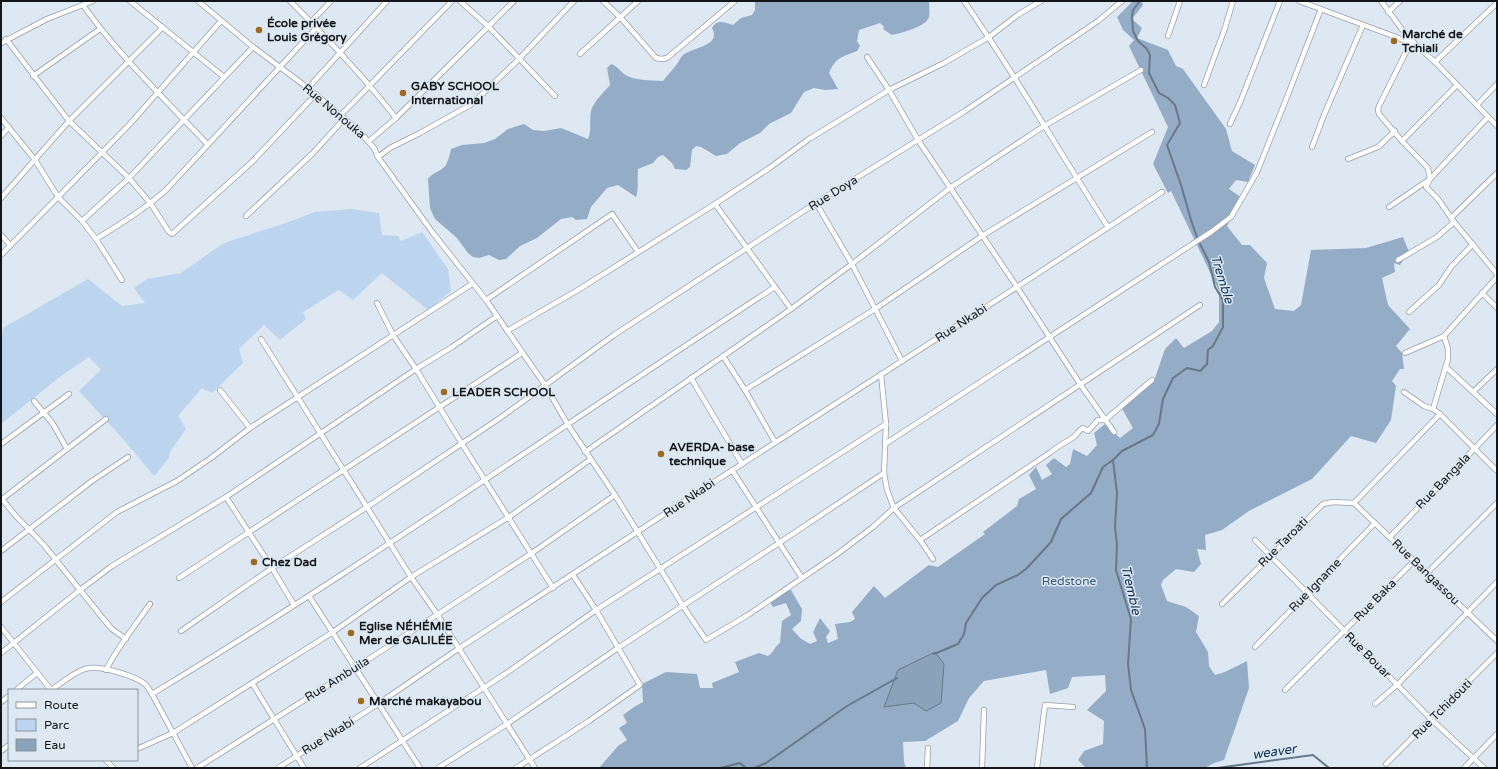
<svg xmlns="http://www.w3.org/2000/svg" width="1498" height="769" font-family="'Varela Round',sans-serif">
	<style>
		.green { fill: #bdd4ee }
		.forest { fill: #95acc6 }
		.water { fill: #8ba2bb; stroke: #67788a }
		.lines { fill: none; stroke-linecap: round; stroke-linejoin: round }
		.stream { stroke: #67788a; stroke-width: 2 }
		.street-casing { stroke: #959faa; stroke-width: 6 }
		.street { stroke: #fff; stroke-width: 4.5 }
		.poi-dot { fill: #9d6a20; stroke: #dde8f3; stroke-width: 1.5 }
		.labels { text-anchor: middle; stroke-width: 3; stroke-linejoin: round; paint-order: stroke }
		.poi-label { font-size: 12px; font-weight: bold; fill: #121519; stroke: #dde8f3; text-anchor: start }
		.street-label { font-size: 12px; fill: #121519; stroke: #dde8f3 }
		.park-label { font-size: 12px; fill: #33567c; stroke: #dde8f3 }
		.water-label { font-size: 13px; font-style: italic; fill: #0b2f53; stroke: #dde8f3 }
	</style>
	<rect width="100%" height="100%" fill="#dde8f3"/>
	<polygon class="green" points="351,209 379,213 382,235 398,236 401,241 422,232 448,269 451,291 428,310 382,273 353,300 339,290 303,312 306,319 280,340 264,325 239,349 243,363 212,393 202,388 178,416 186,429 170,452 169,458 154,476 123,439 79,391 101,370 89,357 61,376 1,424 1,344 3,328 88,279 122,306 145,303 134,288 147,279 181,273 224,243 283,224 315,212"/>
	<g class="forest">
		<path d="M755 1H929C929 6 930 12 929 17 926 27 901 33 892 35L883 29 884 27 880 23 859 30 857 41 860 46 857 51C842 57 836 57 829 73L838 89 825 90 814 88 804 92 791 113 769 124 760 133 740 143 727 154 716 156 701 147 696 146 692 150 690 167 686 170 675 169 672 163 663 155 658 157 653 163 638 169C637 179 639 189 636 197L618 185 607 188 591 207 587 219 576 220 572 217 561 219 537 238 520 246 506 259 499 260 489 255 479 258 473 257 468 253 457 238 435 219 430 208 428 179C433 172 442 171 446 165 448 161 450 154 451 149L462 145 484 143 495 139 508 129 524 124 533 130 544 131 561 128 588 139C592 130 589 120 591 111 594 101 604 92 610 85L607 68 611 64C617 66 619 70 624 74 634 81 651 80 663 81 667 75 673 70 677 64 679 61 680 58 682 56 691 47 722 47 712 28 717 19 724 22 733 25L741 18 752 15 755 10Z"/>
		<path d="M1133 1H1141L1143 5 1132 19 1142 28 1137 38 1168 50 1176 66 1183 69 1226 129 1232 151 1255 165 1248 182 1236 180 1229 189 1242 198 1227 226 1242 245H1250L1267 263 1264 278 1275 309 1294 311 1301 305 1311 250 1366 248 1403 237 1409 252 1400 265 1394 263 1395 272 1382 278 1388 305 1410 329 1396 346 1402 353 1404 369H1400L1392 381 1396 386 1391 420 1376 443 1351 436 1312 479 1249 511 1222 530 1205 535 1206 550 1197 549 1201 564 1194 572 1176 569 1163 580 1161 585 1167 601 1186 607 1199 616 1196 632 1208 652 1209 666 1215 675 1225 672 1247 661 1249 688 1224 760 1214 763 1205 768H1086L1078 760 1084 751 1103 744 1104 721 1087 710 1106 691 1105 675 1072 677 1068 688 1050 694 1046 670 984 681 969 698 958 721 925 741 903 742 904 762 906 768H599L618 746 627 740 619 728 627 723 623 715 634 707 643 702 642 684 666 672 697 674 700 688H713L712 683 739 672 735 662 759 653 768 656C774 652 774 647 780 643L782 621 791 615 786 603 773 607 769 601 785 591 791 590 802 609 801 621 792 629 800 638 810 644 817 641 813 632 820 618 830 631 826 637 828 643 838 639 835 624 850 622 855 619 852 612 874 586 885 598 929 565 938 567 985 534 983 532 1017 506 1019 499 1036 489 1029 475 1036 467 1042 480 1052 474 1046 465 1054 458 1066 467 1070 464 1073 449 1087 456 1097 445 1094 433 1105 424 1120 438 1133 428 1121 407 1154 381 1165 349 1176 338 1184 348 1212 331 1219 322V291L1171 191 1168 193 1153 164 1168 127 1129 46 1134 40 1123 30 1117 17Z"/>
	</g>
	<polygon class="water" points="935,652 944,664 941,703 926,711 914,703 884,707 898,670"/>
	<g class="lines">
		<g class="stream">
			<polyline points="1140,1 1133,10 1132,16 1133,31 1138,41 1147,49 1150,55 1149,73 1159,93 1168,98 1175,105 1180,123 1167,145 1181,185 1191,220 1198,240 1209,262 1215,287 1223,300 1223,327 1213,346 1208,350 1207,364 1200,371 1187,368 1173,378 1163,399 1159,424 1153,435 1122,451 1113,460 1117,493 1115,527 1117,544 1116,570 1131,619 1128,664 1131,690 1145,729 1147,768"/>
			<polyline points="934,654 958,644 964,634 966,623 982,598 996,585 1018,575 1027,568 1051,542 1061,519 1091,493 1103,467 1113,460"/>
			<polyline points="720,768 740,763 746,768"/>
			<polyline points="754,768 766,763 847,706 897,678"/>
			<polyline points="1217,768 1313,755 1329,768"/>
		</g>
		<g class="street-casing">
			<g id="street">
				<polyline points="130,1 224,77"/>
				<polyline points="198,1 253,47 308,88 358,130 374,148 378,157 433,233 486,300 545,385 568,425 615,495 683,606 706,640 748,615 836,555 873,527 894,508 1200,305"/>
				<path d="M290 1C327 38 364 77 396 118"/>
				<polyline points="460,1 489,27 555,96"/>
				<polyline points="603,1 620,17 656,58 662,59 667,58 735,1"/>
				<path d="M964 1C1015 74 1059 152 1108 227"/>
				<polyline points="1299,1 1412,43"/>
				<polyline points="1381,1 1401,28 1415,44 1435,62 1497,126"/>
				<path d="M83 5C119 56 165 99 208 145"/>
				<polyline points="1388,12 1400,1"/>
				<polyline points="311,22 331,1"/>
				<polyline points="1168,36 1180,1"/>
				<polyline points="6,39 69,121 129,178 151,204 169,232 172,234 252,162 315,95"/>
				<polyline points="1411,42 1379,106 1378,110 1379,114 1402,141 1428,168 1430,179 1426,187 1438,199 1454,222 1497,274"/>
				<polyline points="1,43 47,19 93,1"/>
				<polyline points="580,54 638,1"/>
				<polyline points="867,57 889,90 918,140 1017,287 1080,384 1114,432"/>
				<polyline points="1435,62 1497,3"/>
				<polyline points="33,76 100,29"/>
				<polyline points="1204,85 1225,28 1233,1"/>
				<polyline points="308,88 387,1"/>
				<polyline points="1477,105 1497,84"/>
				<polyline points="340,116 452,1"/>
				<polyline points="1,118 35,160 58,197 82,221 96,239 122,280"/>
				<polyline points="1230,124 1241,100 1280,1"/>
				<polyline points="1,136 9,127"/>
				<polyline points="369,141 396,118 514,1"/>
				<polyline points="1402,141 1457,85"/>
				<polyline points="1312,147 1324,115 1363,25"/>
				<polyline points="378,157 390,148 420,133 472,104 519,59 574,1"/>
				<polyline points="1348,159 1378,147 1395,131"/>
				<polyline points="1,198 69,121 163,27"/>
				<polyline points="816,203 852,264 902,361"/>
				<polyline points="715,204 791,309"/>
				<polyline points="1389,207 1430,179 1488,117"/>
				<polyline points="246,216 313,153 344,119"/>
				<polyline points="1451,218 1497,173"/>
				<polyline points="82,221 129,178 253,47"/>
				<polyline points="1,235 10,245"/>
				<path d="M96 239C121 224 145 209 166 190L316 28"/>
				<polyline points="1,255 129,125 221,21"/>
				<polyline points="1398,260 1437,237 1454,222"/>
				<polyline points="1482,293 1497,308"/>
				<polyline points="486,300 612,214 638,252"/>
				<polyline points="377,303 393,335 416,369 462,444 553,588"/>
				<polyline points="1409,312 1439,285 1451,267 1473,244"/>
				<polyline points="507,331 578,290 715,204 768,169 809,139 889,90 944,63 989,37 1019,14 1041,1"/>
				<polyline points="261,339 411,577 437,614 535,768"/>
				<polyline points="1405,353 1444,336 1497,277"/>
				<polyline points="723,356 745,390 775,442"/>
				<polyline points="1446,367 1497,414"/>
				<polyline points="881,374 886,424 884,473 887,490 894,508 920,540 933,559"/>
				<polyline points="691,378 742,464"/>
				<polyline points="220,390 250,428"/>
				<polyline points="745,390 875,309 982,236 1152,132"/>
				<polyline points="1404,392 1424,406 1433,409 1440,414 1497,471"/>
				<polyline points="1473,392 1497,369"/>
				<polyline points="34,401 53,424 67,449"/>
				<polyline points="1433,409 1448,359 1448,349 1444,336"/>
				<polyline points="1,444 69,394"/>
				<polyline points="885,444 1211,232 1231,217 1257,172 1289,92 1321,9"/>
				<polyline points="585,452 791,309 852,264 950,188 1044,126 1141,70"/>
				<polyline points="732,470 802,578"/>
				<polyline points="226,497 272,568 294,605"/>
				<polyline points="2,499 15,515 44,545 101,616 112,629 126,639"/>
				<polyline points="1,500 106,419"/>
				<polyline points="1354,503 1497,641"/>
				<polyline points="1354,503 1440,414"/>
				<polyline points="1390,537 1497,425"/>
				<path d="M920 540 1051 452C1058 446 1066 442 1074 437 1077 434 1079 430 1083 428L1088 431 1098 420H1105L1152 380"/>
				<polyline points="1255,540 1431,719 1484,768"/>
				<polyline points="1,551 92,481 128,457"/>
				<polyline points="1427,573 1497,503"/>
				<polyline points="179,578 522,353"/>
				<polyline points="309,596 420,768"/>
				<polyline points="1,602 117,512 177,481 211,458 250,428 472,284"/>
				<polyline points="1222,604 1323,504 1333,502 1354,503"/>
				<polyline points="1,627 51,690"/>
				<polyline points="181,631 272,568 367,507 500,418 614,335 816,203 965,111 1098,21 1122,1"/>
				<polyline points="1255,647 1375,523"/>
				<polyline points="1,653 80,590 112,566 226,497 416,369 452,347 497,316"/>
				<path d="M106 670C118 646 135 626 150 604"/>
				<polyline points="252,683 304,768"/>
				<polyline points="16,690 37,673"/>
				<path d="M51 690C60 684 78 669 89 668 101 666 136 676 145 684 148 687 150 691 152 694L192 768"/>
				<polyline points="1285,690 1414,561"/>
				<path d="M152 694C364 566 567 422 775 287"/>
				<polyline points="1,702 9,696"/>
				<polyline points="1375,704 1398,684 1497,582"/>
				<polyline points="137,749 173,733 333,632 411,577 509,517 591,459"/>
				<polyline points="1,751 9,745"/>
				<polyline points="106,760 113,768"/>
				<polyline points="1386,764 1497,653"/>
				<polyline points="197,768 355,668 532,553 615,495"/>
				<polyline points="278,768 378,704 458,649 686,500 1017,287 1162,192"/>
				<polyline points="360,768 505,674 596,610 886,424"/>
				<polyline points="438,768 507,724 618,648 779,543 884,473"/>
				<polyline points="516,768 589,721 640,685 596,610 573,575"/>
				<polyline points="927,768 928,748"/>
				<polyline points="982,768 984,710"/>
				<polyline points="1037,768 1045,705 1073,707"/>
				<polyline points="1464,768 1497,734"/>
			</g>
		</g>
		<use href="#street" class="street"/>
	</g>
	<g class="poi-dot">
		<circle cx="259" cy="30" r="4"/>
		<circle cx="1394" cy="41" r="4"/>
		<circle cx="403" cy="93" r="4"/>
		<circle cx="444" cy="392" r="4"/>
		<circle cx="661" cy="454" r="4"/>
		<circle cx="254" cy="562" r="4"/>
		<circle cx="351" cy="633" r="4"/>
		<circle cx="361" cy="701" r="4"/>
	</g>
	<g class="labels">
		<g class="poi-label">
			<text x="267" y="27">École privée<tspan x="267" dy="14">Louis Grégory</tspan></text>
			<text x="1402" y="38">Marché de<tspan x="1402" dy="14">Tchiali</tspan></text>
			<text x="411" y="90">GABY SCHOOL<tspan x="411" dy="14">International</tspan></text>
			<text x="452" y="396">LEADER SCHOOL</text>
			<text x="669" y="451">AVERDA- base<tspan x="669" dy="14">technique</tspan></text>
			<text x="262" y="566">Chez Dad</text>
			<text x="359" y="630">Eglise NÉHÉMIE<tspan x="359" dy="14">Mer de GALILÉE</tspan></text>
			<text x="369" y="705">Marché makayabou</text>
		</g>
		<g class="street-label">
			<text transform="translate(334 111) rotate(40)" y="4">Rue Nonouka</text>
			<text transform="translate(833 193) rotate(-32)" y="4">Rue Doya</text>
			<text transform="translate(961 323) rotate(-33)" y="4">Rue Nkabi</text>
			<text transform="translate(1443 481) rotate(-46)" y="4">Rue Bangala</text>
			<text transform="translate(689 498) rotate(-34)" y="4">Rue Nkabi</text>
			<text transform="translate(1283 542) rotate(-45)" y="4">Rue Taroati</text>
			<text transform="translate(1426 572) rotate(44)" y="4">Rue Bangassou</text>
			<text transform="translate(1315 585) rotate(-46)" y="4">Rue Igname</text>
			<text transform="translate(1375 600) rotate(-45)" y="4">Rue Baka</text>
			<text transform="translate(1368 655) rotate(45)" y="4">Rue Bouar</text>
			<text transform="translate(337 679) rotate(-32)" y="4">Rue Ambuila</text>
			<text transform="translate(1442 709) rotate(-45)" y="4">Rue Tchidouti</text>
			<text transform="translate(328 736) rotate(-32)" y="4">Rue Nkabi</text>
		</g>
		<g class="park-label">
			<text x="1069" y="585">Redstone</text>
		</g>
		<g class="water-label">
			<text transform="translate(1223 279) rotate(73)" y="5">Tremble</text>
			<text transform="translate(1132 590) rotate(77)" y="5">Tremble</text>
			<text transform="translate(1274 751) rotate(-8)" y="5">weaver</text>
		</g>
	</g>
	<rect width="1498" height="769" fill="none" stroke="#121519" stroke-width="4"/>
	<rect x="8" y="689" width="130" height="72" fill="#dde8f3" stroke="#8c949c"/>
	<rect x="16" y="702" width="20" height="6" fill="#ffffff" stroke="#8c949c"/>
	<text x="44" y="709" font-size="12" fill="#121519">Route</text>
	<rect x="16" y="719" width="20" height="12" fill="#bdd4ee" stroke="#8c949c"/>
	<text x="44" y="729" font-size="12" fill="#121519">Parc</text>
	<rect x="16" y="739" width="20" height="12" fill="#8ba2bb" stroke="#8c949c"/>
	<text x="44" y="749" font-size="12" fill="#121519">Eau</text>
</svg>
